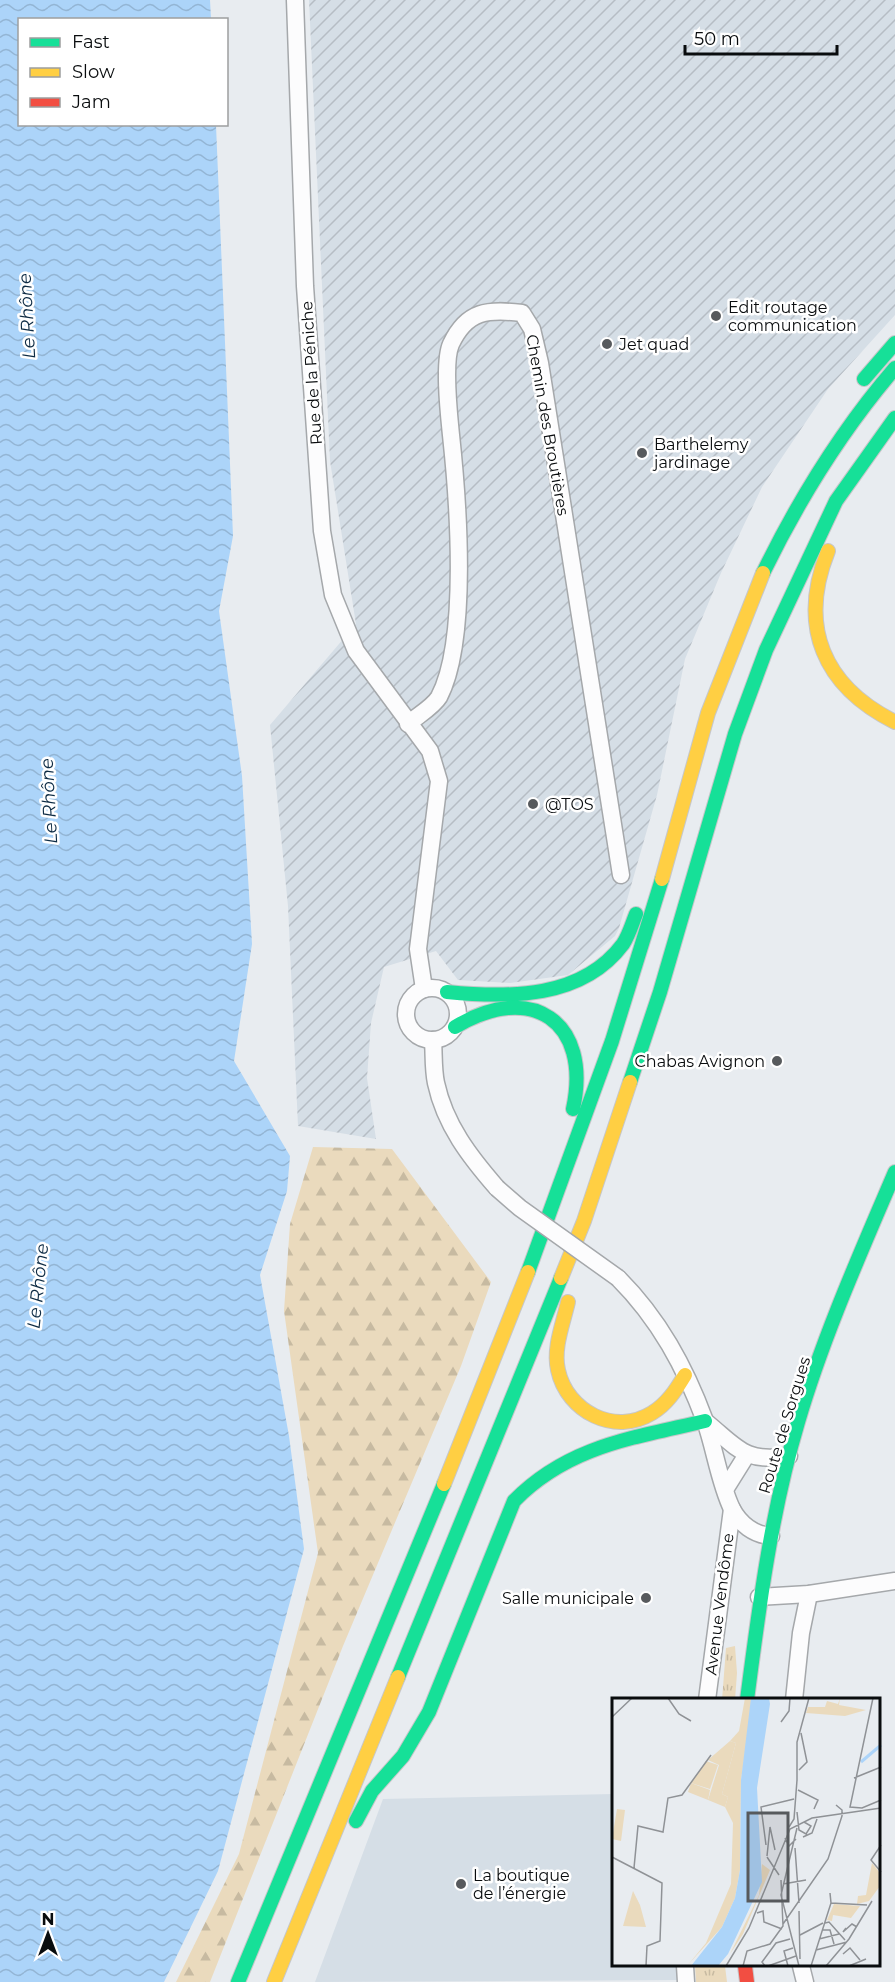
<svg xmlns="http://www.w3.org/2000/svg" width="895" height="1982" font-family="Montserrat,sans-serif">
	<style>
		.built { fill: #d5dee6 }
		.industrial { fill: url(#industrial-furrows) }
		.grass { fill: url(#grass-tufts) }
		.forest { fill: url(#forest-firs) }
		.water { fill: url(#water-waves) }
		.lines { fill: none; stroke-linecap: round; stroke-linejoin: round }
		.street-casing { stroke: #a5a8ab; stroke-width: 19 }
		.fast-casing { stroke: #c6c7c9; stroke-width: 16 }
		.slow-casing { stroke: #c6c7c9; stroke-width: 16 }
		.jam-casing { stroke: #c6c7c9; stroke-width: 16 }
		.street { stroke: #fcfcfd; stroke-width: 16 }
		.fast { stroke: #16e098; stroke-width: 14 }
		.slow { stroke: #ffcf43; stroke-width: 14 }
		.jam { stroke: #f24e42; stroke-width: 14 }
		.street-bridge-casing { stroke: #a5a8ab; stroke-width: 19; stroke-linecap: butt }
		.street-bridge { stroke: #fcfcfd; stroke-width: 16 }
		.poi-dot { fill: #575a5d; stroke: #fff; stroke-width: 2 }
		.labels { text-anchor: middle; stroke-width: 5; stroke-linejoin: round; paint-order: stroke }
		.poi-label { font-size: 16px; fill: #090c0e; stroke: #fff; text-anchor: start }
		.street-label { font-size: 16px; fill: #090c0e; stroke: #fff }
		.water-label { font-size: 18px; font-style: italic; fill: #0d2b44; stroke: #fff }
		.inset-river { fill: none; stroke: #acd4f9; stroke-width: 3 }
		.inset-road { fill: none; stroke: #8f9296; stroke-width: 1.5 }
		.view { fill: #575a5d; fill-opacity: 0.15; stroke: #575a5d; stroke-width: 3 }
		.inset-edge { fill: none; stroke: #090c0e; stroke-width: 3 }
	</style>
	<defs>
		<pattern id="industrial-furrows" width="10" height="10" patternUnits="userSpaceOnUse" patternTransform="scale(1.5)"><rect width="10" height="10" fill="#d5dee6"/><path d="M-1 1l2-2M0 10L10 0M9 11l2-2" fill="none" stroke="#b6bdc4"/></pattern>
		<pattern id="grass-tufts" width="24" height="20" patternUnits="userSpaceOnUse" patternTransform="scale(1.5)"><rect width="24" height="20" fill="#eadabd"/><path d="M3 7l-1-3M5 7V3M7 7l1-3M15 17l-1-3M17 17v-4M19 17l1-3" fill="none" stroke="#c7baa1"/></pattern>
		<pattern id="forest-firs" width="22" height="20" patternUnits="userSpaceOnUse" patternTransform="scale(1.5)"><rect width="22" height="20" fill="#eadabd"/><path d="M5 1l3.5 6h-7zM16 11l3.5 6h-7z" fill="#c7baa1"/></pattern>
		<pattern id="water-waves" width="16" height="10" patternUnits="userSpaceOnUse" patternTransform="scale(1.5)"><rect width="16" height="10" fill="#acd4f9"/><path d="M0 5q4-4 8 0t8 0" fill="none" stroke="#93b5d4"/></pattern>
	</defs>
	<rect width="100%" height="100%" fill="#e8ecf0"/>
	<polygon class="built" points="613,1794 613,1966 679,1966 678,1980 315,1982 383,1799"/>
	<polygon class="industrial" points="309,0 895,0 895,315 828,389 762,487 721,573 685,659 657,795 619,928 615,936 568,975 510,983 458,980 436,951 384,967 371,1023 367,1078 376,1139 298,1126 288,906 270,725 356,624 330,461"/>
	<g class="grass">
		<polygon points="735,1646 737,1673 735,1700 722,1700 726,1648"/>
		<polygon points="695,1966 725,1966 727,1982 696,1982"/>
	</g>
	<polygon class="forest" points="313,1147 392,1149 491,1282 461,1366 343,1646 210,1982 176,1982 239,1854 318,1553 284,1311 290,1224"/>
	<polygon class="water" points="0,0 210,0 211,19 20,20 20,124 216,125 233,536 219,611 242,776 252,944 234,1061 290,1156 287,1191 260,1275 289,1436 304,1549 218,1871 164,1982 0,1982"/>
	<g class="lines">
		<g class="street-casing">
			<g id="street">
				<polyline points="295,0 305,286 322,531 333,595 356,651 430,751 439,781 418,949 424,989"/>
				<path d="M408 724C417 716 433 707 439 697 469 640 458 500 451 435 449 415 443 362 451 344 467 310 488 309 522 313L532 329 540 363 621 875"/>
				<circle cx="432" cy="1014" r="26"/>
				<path d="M433 1040C434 1054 433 1069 436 1083 445 1125 470 1157 497 1188"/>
				<path d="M618 1278C659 1319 685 1367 705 1421 715 1449 719 1482 732 1509 740 1524 754 1535 771 1536"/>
				<path d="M706 1422C738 1448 744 1463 789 1456"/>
				<polyline points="726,1488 746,1456"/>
				<polyline points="759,1597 809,1594 895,1581"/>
				<polyline points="707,1700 732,1509"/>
				<polyline points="794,1700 801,1633 809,1594"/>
				<polyline points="685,1966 686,1982"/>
				<polyline points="801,1966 805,1982"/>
			</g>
		</g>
		<g class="fast-casing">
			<g id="fast">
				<polyline points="864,379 895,343"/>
				<path d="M763 573C799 499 841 431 895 368"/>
				<path d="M447 992C509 998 582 999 623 944 629 935 632 924 636 914"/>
				<path d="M455 1027C531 981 592 1021 573 1109"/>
				<polyline points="630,1082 660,992 735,734 766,650 836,501 895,418"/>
				<polyline points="528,1272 612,1041 662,879"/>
				<polyline points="398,1677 561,1278"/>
				<path d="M747 1700C759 1607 771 1513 798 1422 823 1337 860 1254 895 1172"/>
				<path d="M356 1821 372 1791 403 1756 429 1712 514 1501C568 1446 633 1438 705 1421"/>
				<polyline points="238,1982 444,1484"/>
			</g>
		</g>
		<g class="slow-casing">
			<g id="slow">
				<path d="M828 551C798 626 823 686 895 722"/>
				<polyline points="662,879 708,713 763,573"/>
				<polyline points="561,1278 584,1221 630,1082"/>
				<path d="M568 1302C563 1324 553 1348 558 1370 567 1412 615 1436 652 1413 667 1404 676 1390 685 1375"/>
				<polyline points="444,1484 528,1272"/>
				<polyline points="274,1982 398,1677"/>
			</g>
		</g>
		<g class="jam-casing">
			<polyline id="jam" points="745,1966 747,1982"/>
		</g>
		<use href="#street" class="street"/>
		<use href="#fast" class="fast"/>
		<use href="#slow" class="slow"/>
		<use href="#jam" class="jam"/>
		<g class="street-bridge-casing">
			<polyline id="street-bridge" points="497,1188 520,1208 618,1278"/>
		</g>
		<use href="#street-bridge" class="street-bridge"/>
	</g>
	<g class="poi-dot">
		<circle cx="716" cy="316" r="6"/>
		<circle cx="607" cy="344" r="6"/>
		<circle cx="642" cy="453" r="6"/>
		<circle cx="533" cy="804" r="6"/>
		<circle cx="777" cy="1061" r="6"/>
		<circle cx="646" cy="1598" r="6"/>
		<circle cx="461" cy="1884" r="6"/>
	</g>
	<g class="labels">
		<g class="poi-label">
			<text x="728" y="313">Edit routage<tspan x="728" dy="18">communication</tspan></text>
			<text x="619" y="350">Jet quad</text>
			<text x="654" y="450">Barthelemy<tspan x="654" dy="18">jardinage</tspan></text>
			<text x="545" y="810">@TOS</text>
			<text x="765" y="1067" text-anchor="end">Chabas Avignon</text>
			<text x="634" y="1604" text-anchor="end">Salle municipale</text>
			<text x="473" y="1881">La boutique<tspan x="473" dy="18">de l’énergie</tspan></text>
		</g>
		<g class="street-label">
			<text transform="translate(311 373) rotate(-94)" y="6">Rue de la Péniche</text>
			<text transform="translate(548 425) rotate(80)" y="6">Chemin des Broutières</text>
			<text transform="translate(784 1425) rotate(-73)" y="6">Route de Sorgues</text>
			<text transform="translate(719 1604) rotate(-83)" y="6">Avenue Vendôme</text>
		</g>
		<g class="water-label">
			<text transform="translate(27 316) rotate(-93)" y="6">Le Rhône</text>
			<text transform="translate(49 801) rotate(-93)" y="6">Le Rhône</text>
			<text transform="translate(38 1286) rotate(-84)" y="6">Le Rhône</text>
		</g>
	</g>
	<g transform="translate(612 1698)">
		<rect width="268" height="268" fill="#e8ecf0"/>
		<path d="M228 0 227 7 254 12 233 18 194 15 196 9H213L215 3 226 6ZM94 63 106 67 98 91 79 85ZM5 111 13 112 9 143 0 141ZM260 165 268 175V188L257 203 245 206 246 198 254 197ZM21 193 28 207 34 229 11 228ZM222 206 248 208 239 220 221 217 220 223 215 222Z" fill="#eadabd"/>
		<path d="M133 0H139V14L129 82 128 172 123 200 110 229 75 268 94 245 119 186 121 125 113 109 116 99 110 96 124 45 118 43 127 33ZM79 85 98 92 96 102 76 94ZM150 166 158 172 131 236 118 256 147 197Z" fill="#eadabd"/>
		<path d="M118 43 124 45 110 96 116 99 113 109 96 102 107 67 96 62Z" fill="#eadabd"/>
		<path d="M139 0H157L158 6 145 90 150 184 116 256 106 268H79L110 229 123 200 128 172 129 82Z" fill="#acd4f9"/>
		<path class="inset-river" d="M249 64 269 47"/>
		<path class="inset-road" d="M56 0 67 16 79 23M261 0 238 109 250 110 269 102M0 19 20 0M169 24 177 13 178 0M187 72 195 64 189 35M242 80 269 69M185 83V44L197 0M186 92 206 102 202 111M185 114 187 132 194 136 199 128 192 124M177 129 182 121 185 82M185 130 169 197 187 268M191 139 200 135 205 121M173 140 177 148 184 141M154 147 149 109 182 101M269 147 259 162 269 174M183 150 187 205M155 158 158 129 163 152M0 159 50 185 48 243 35 248 34 268M155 159 167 177M22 170 26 128 51 134 56 100 70 97 99 57M171 186 194 182M219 205 255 207M187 213 188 261M145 215 151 213 152 224 170 231M213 225 217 224 233 242M171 226 216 161 230 118V112L224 107M234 230 231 234 240 226 245 229M210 232H218L222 246M188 237 211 225M207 241 227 236M204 252 235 244M231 256 238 250 248 262M114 268 137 230 178 131 200 120 269 110M131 268 135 253 158 246 171 228 169 182M153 268 150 264 164 245 178 241M156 268 184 258M176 268 172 253 181 250M199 268 219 205 218 195M214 268 237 241 260 203M237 268 254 261"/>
		<path class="view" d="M136 115H176V203H136Z"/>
		<rect width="268" height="268" class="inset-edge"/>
	</g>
	<rect x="18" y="18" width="210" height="108" fill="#ffffff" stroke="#9d9e9f" stroke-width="1.5"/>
	<rect x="30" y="38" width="30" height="9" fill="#16e098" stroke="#9d9e9f" stroke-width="1.5"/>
	<text x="72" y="48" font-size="18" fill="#090c0e">Fast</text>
	<rect x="30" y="68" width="30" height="9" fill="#ffcf43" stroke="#9d9e9f" stroke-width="1.5"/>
	<text x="72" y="78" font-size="18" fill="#090c0e">Slow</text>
	<rect x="30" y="98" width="30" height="9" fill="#f24e42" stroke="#9d9e9f" stroke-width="1.5"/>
	<text x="72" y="108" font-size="18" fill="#090c0e">Jam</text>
	<g transform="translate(48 1934)" stroke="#ffffff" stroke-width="4.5" paint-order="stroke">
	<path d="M0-4.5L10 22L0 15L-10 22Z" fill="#090c0e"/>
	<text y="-9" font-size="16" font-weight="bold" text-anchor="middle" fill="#090c0e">N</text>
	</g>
	<path d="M685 45v9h152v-9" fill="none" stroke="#090c0e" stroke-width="3"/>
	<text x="694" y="45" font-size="18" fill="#090c0e" stroke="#ffffff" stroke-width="4.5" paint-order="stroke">50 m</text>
</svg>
